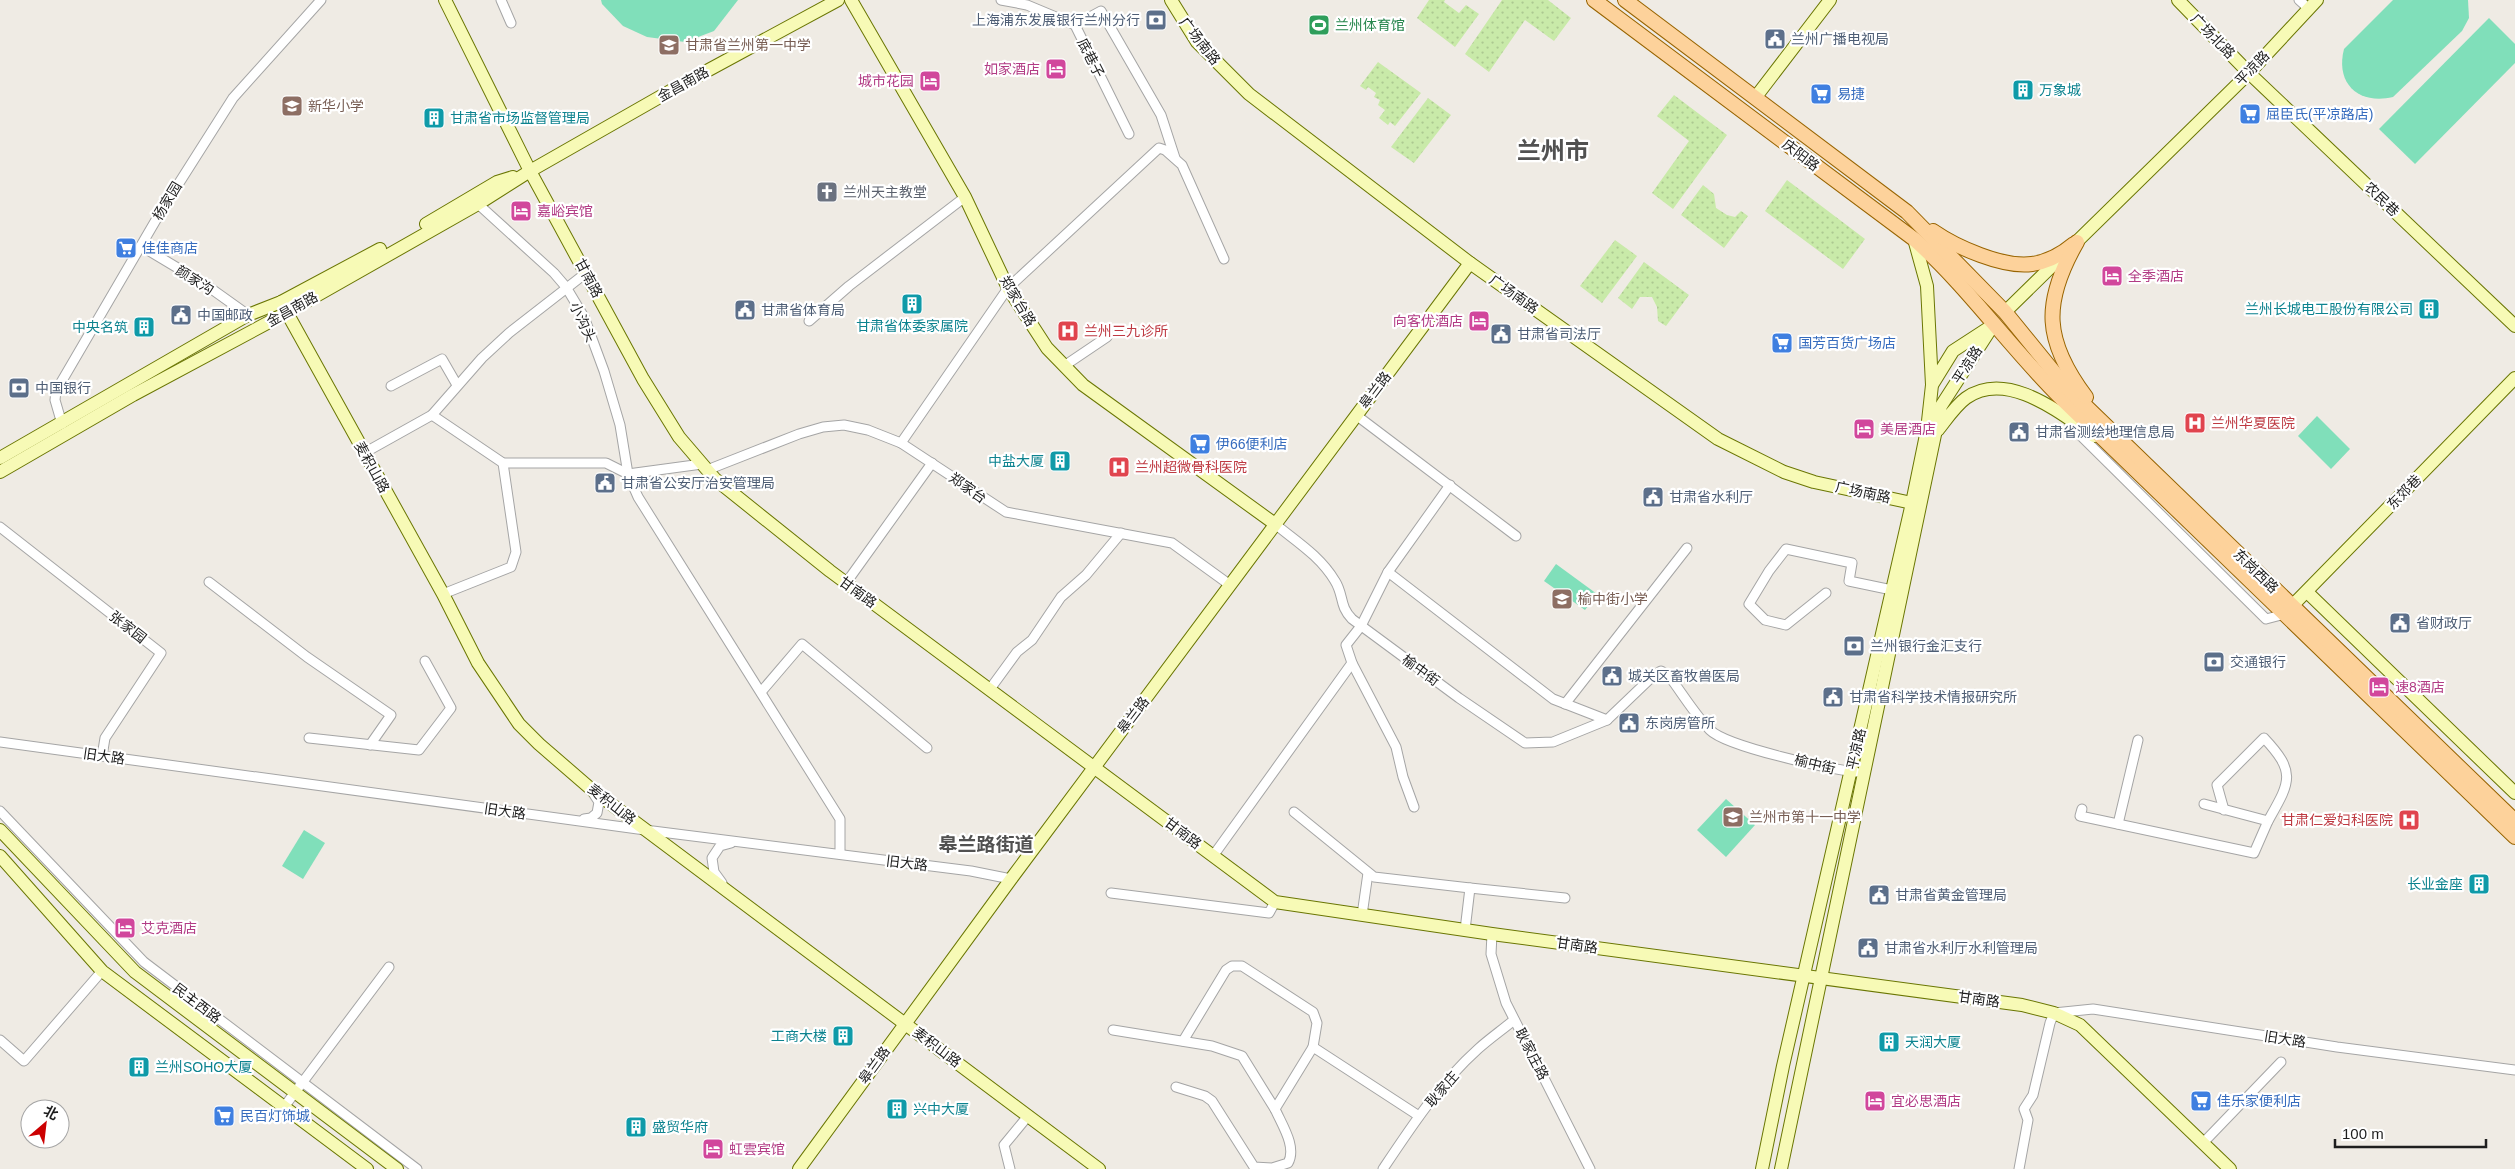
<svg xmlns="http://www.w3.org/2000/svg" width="2515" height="1169" font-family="Arial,'Noto Sans SC',sans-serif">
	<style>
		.grass { fill: url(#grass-dots) }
		.pitch { fill: #80dfba }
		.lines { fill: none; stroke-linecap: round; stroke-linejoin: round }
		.street-casing { stroke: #a5a5a5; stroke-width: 11 }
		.secondary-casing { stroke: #6a7603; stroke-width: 14 }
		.primary-casing { stroke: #986400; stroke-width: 16 }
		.street { stroke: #fff; stroke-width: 9 }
		.secondary { stroke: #f7fab6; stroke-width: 12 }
		.primary { stroke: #fdd29b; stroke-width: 14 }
		.labels { text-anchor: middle; stroke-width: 4.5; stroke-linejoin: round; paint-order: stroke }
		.service-label { font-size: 14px; fill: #4e5e75; stroke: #fff; text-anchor: start }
		.leisure-label { font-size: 14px; fill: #27864d; stroke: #fff; text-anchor: start }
		.street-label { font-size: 14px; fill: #1e1e1e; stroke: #fff }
		.education-label { font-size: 14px; fill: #785e54; stroke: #fff; text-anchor: start }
		.hotel-label { font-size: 14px; fill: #b23c85; stroke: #fff; text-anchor: start }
		.culture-label { font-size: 14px; fill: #0d838f; stroke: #fff; text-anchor: start }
		.shop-label { font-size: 14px; fill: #366cbe; stroke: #fff; text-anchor: start }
		.worship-label { font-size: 14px; fill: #5b616d; stroke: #fff; text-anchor: start }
		.health-label { font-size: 14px; fill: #be3a42; stroke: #fff; text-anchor: start }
		.district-label { font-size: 19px; font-weight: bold; fill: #515151; stroke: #fff }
		.town-label { font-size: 24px; font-weight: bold; fill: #515151; stroke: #fff }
	</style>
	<defs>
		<pattern id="grass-dots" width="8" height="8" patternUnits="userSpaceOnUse" patternTransform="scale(1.25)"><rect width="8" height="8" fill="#c9eaa9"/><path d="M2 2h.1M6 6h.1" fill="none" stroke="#acc891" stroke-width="1.8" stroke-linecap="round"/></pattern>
	</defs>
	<rect width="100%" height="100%" fill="#efebe4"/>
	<g class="grass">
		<polygon points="1429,0 1445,0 1444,2 1459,13 1466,5 1479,14 1455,47 1417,18"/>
		<polygon points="1502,0 1548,0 1571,18 1554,41 1525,20 1489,72 1465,54"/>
		<polygon points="1378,62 1421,93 1395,126 1390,122 1388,125 1379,118 1385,110 1378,105 1380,100 1374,97 1376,93 1368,87 1366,90 1360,86"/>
		<polygon points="1674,95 1727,135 1673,209 1652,193 1689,141 1657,116"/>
		<polygon points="1428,98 1451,115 1414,163 1391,147"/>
		<polygon points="1787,180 1865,239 1843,269 1765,211"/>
		<polygon points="1703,185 1714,194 1716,208 1727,215 1735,217 1741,211 1748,216 1724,248 1681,215"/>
		<polygon points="1615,240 1637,256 1602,303 1580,286"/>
		<polygon points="1644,262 1689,295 1666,326 1658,321 1657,307 1652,297 1640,297 1632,309 1618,298"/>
	</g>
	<g class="pitch">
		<polygon points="601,0 738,0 714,31 685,42 647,37 623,26 602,4"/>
		<path d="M2393 0H2468L2469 18 2462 31 2393 97C2359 105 2335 84 2344 49Z"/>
		<polygon points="2489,18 2515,44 2515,63 2415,164 2379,129"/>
		<polygon points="2317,416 2350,449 2331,469 2298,436"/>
		<polygon points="1556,564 1597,594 1585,610 1544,581"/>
		<polygon points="1726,799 1755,825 1726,857 1697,830"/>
		<polygon points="304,830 325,843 303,879 282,866"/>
	</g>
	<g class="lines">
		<g class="street-casing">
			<g id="street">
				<polyline points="501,0 511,23"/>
				<polyline points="1001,0 1027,5 1075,25 1129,134"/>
				<polyline points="2299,0 2309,9"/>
				<polyline points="1075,25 1101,11 1161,115 1175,158"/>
				<polyline points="478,204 554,273 566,287 584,317 604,371 620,425 628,474 638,497 840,819 840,854"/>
				<polyline points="141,246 206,285 248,315"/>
				<polyline points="809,321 849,286 965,197"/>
				<polyline points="1064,366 1107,337"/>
				<polyline points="391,386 442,359 457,385"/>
				<polyline points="432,415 503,463 606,463 628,474 702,464"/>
				<polyline points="1356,415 1516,536"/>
				<polyline points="62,424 55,400 56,391 160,213 233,98 321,0"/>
				<polyline points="2070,425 2266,619 2285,614"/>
				<polyline points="901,443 1008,288 1159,148 1165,150 1182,165 1224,259"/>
				<polyline points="364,453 432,415 482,358 509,333 586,273"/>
				<polyline points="707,470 799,434 823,427 844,425 868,430 901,443 1006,512 1172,543 1230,585"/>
				<path d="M1275 524C1297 542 1320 556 1335 581 1344 595 1339 606 1352 619L1459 698 1525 743 1553 742 1607 720"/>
				<polyline points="0,527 161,653 105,738 102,756"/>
				<path d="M1388 572 1553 699 1607 720 1653 676 1661 671 1669 676C1682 693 1695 715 1710 730 1727 747 1830 769 1856 772"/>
				<polyline points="209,582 307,657 391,715 370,745"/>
				<polyline points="846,583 932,463"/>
				<polyline points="1826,593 1786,625 1765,620 1749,604 1769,571 1786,549 1852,563 1849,581 1892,590"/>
				<polyline points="443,594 511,567 516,552 503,463"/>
				<polyline points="1352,663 1396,747 1403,777 1414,807"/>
				<polyline points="990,689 1017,652 1032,640 1061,597 1086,575 1121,533"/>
				<polyline points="761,692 802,644 927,748"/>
				<polyline points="1565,704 1687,548"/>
				<polyline points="309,738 419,750 451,708 425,661"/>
				<polyline points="0,742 645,830 971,871 1011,879"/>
				<polyline points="2082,809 2080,816 2254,853 2268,821 2204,804"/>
				<path d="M2224 810 2217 785 2264 738C2297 773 2290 782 2268 821"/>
				<polyline points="0,811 144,962 417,1169"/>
				<polyline points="1294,812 1374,877 1470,888 1465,930"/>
				<polyline points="584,819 591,818 597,813 599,802 593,793"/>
				<polyline points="2118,824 2138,740"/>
				<polyline points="1213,856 1352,663 1346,645 1361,626 1388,572 1450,485"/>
				<polyline points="722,883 714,872 712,858 720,846 731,843"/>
				<polyline points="1470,888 1565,898"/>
				<polyline points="1111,893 1269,913 1275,902"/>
				<polyline points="1362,915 1368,873"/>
				<polyline points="1492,934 1491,954 1506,1003 1590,1169"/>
				<polyline points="1113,1030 1212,1046 1242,1056 1275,1109"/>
				<polyline points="0,1040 24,1061 102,971"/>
				<polyline points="1183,1041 1226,970 1232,966 1242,966 1313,1012 1317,1023 1313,1047"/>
				<path d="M1176 1087 1205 1096 1212 1101 1254 1167 1272 1168 1288 1163C1297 1147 1282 1125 1275 1109L1313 1047 1419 1116"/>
				<polyline points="284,1107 389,967"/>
				<polyline points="2203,1143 2281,1062"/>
				<polyline points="1010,1169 1004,1145 1028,1116"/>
				<path d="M1383 1169C1411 1127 1440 1083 1478 1049 1489 1039 1502 1030 1514 1020"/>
				<polyline points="2019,1169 2028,1120 2024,1109 2033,1095 2050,1023 2054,1013 2093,1009 2337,1047 2515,1070"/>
			</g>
		</g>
		<g class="secondary-casing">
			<g id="secondary">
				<polyline points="445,0 530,171 643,379 679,437 715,479 830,571 1275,902 1492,934 2022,1005 2054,1013 2080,1025 2230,1169"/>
				<polyline points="851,0 965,197 1008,288 1047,348 1083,385 1275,524"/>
				<polyline points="1171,0 1197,42 1249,94 1470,263 1718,439 1784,472 1814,482 1912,503"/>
				<polyline points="2178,0 2249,73 2515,326"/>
				<polyline points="1755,98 1830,0"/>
				<polyline points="426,224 497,182 513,177"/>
				<polyline points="1914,239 1927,286 1932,385"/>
				<polyline points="281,302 443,594 478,663 519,724 539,744 591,789 1099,1169"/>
				<polyline points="2005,312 2249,73 2317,0"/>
				<path d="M1938 430C1946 420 1955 406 1966 398 2007 369 2060 413 2094 436"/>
				<polyline points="0,458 248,315 281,302 380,249"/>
				<polyline points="0,472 133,395 286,313 478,204 530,171 679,86 838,0"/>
				<polyline points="2307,592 2515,793"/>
				<polyline points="2292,606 2515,378"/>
				<polyline points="0,830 135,972 397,1169"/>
				<polyline points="0,856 102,971 367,1169"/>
				<polyline points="799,1169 1011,879 1470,263"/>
				<polyline points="1762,1169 1783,1066 1912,503 1927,430 1932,385 1953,351 1993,325"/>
				<polyline points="1781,1169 1941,406 1992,327"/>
			</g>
		</g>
		<g class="primary-casing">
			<g id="primary">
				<path d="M1594 0 1914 239C1967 286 2008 345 2058 395L2515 837"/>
				<polyline points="1625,0 1907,212 2005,312 2066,387 2515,821"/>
				<path d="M1933 231C1956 247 2003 268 2032 264 2048 262 2062 254 2074 244"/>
				<path d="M2077 242C2042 303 2044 341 2086 397"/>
			</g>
		</g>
		<use href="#street" class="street"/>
		<use href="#secondary" class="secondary"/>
		<use href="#primary" class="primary"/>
	</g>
	<defs>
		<g id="bank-square" transform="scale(1.125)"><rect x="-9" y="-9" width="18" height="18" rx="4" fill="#5c6f8a" stroke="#fff"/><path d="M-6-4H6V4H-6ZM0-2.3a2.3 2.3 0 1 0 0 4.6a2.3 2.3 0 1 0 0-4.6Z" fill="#fff"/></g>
		<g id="stadium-square" transform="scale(1.125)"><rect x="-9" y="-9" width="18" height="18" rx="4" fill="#2e9e5b" stroke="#fff"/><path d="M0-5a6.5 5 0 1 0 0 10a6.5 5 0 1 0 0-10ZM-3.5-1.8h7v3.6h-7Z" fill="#fff"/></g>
		<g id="civic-square" transform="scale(1.125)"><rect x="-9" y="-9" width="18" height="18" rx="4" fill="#5c6f8a" stroke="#fff"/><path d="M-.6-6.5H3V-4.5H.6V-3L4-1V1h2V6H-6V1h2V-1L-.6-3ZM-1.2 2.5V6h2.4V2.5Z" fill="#fff"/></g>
		<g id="school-square" transform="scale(1.125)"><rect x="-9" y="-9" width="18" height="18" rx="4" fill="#8d6e63" stroke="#fff"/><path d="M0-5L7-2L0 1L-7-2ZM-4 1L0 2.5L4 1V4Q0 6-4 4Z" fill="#fff"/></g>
		<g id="hotel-square" transform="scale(1.125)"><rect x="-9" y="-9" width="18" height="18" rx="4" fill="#d1479c" stroke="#fff"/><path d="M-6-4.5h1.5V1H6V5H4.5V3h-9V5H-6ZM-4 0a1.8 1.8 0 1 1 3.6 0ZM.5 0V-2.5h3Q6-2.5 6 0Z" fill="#fff"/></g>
		<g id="building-square" transform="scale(1.125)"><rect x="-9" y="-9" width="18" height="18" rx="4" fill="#0f9aa8" stroke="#fff"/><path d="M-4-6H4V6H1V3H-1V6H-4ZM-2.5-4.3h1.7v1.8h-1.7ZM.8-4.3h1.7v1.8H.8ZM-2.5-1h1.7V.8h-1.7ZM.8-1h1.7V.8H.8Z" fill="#fff"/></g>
		<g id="supermarket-square" transform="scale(1.125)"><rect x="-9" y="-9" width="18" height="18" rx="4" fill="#3f7fe0" stroke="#fff"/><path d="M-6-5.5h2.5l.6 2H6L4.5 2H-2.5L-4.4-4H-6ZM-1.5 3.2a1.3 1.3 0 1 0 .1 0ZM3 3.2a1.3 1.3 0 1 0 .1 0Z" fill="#fff"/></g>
		<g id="church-square" transform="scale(1.125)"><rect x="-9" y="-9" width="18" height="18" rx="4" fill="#6b7280" stroke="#fff"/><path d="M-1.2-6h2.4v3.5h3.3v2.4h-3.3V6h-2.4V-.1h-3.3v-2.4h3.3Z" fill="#fff"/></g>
		<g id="hospital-square" transform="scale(1.125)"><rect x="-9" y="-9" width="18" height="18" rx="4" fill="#e0444e" stroke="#fff"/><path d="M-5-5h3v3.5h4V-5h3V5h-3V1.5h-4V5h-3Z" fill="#fff"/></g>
	</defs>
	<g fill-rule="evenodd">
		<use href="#bank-square" x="1156" y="20"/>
		<use href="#stadium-square" x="1319" y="25"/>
		<use href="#civic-square" x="1775" y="39"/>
		<use href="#school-square" x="669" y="45"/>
		<use href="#hotel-square" x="1056" y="69"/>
		<use href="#hotel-square" x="930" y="81"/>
		<use href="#building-square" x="2023" y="90"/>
		<use href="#supermarket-square" x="1821" y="94"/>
		<use href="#school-square" x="292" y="106"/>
		<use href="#supermarket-square" x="2250" y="114"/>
		<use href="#building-square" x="434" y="118"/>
		<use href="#church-square" x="827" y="192"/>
		<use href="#hotel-square" x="521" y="211"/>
		<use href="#supermarket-square" x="126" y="248"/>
		<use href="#hotel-square" x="2112" y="276"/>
		<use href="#building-square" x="912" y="304"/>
		<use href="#building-square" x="2429" y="309"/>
		<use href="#civic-square" x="745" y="310"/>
		<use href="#civic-square" x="181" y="315"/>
		<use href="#hotel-square" x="1479" y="321"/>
		<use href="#building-square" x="144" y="327"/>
		<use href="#hospital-square" x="1068" y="331"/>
		<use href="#civic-square" x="1501" y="334"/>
		<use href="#supermarket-square" x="1782" y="343"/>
		<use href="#bank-square" x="19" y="388"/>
		<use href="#hospital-square" x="2195" y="423"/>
		<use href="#hotel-square" x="1864" y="429"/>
		<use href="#civic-square" x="2019" y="432"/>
		<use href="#supermarket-square" x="1200" y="444"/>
		<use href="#building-square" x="1060" y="461"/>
		<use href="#hospital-square" x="1119" y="467"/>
		<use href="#civic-square" x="605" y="483"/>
		<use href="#civic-square" x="1653" y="497"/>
		<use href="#school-square" x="1562" y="599"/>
		<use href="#civic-square" x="2400" y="623"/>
		<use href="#bank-square" x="1854" y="646"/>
		<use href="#bank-square" x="2214" y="662"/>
		<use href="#civic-square" x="1612" y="676"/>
		<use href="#hotel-square" x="2379" y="687"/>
		<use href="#civic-square" x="1833" y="697"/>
		<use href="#civic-square" x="1629" y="723"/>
		<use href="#school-square" x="1733" y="817"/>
		<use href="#hospital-square" x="2409" y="820"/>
		<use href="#building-square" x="2479" y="884"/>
		<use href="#civic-square" x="1879" y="895"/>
		<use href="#hotel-square" x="125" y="928"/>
		<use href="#civic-square" x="1868" y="948"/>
		<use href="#building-square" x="843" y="1036"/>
		<use href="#building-square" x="1889" y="1042"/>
		<use href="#building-square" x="139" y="1067"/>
		<use href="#hotel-square" x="1875" y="1101"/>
		<use href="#supermarket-square" x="2201" y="1101"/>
		<use href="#building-square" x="897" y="1109"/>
		<use href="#supermarket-square" x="224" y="1116"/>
		<use href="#building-square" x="636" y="1127"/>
		<use href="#hotel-square" x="713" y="1149"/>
	</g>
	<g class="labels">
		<g class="service-label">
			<text x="1140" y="25" text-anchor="end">上海浦东发展银行兰州分行</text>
			<text x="1791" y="44">兰州广播电视局</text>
			<text x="761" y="315">甘肃省体育局</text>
			<text x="197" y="320">中国邮政</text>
			<text x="1517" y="339">甘肃省司法厅</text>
			<text x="35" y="393">中国银行</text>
			<text x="2035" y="437">甘肃省测绘地理信息局</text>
			<text x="621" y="488">甘肃省公安厅治安管理局</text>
			<text x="1669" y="502">甘肃省水利厅</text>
			<text x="2416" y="628">省财政厅</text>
			<text x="1870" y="651">兰州银行金汇支行</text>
			<text x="2230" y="667">交通银行</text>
			<text x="1628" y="681">城关区畜牧兽医局</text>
			<text x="1849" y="702">甘肃省科学技术情报研究所</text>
			<text x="1645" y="728">东岗房管所</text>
			<text x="1895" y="900">甘肃省黄金管理局</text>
			<text x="1884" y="953">甘肃省水利厅水利管理局</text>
		</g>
		<g class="leisure-label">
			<text x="1335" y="30">兰州体育馆</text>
		</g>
		<g class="street-label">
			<text transform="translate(2213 36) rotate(46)" y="5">广场北路</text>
			<text transform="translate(1200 41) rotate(52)" y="5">广场南路</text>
			<text transform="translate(1091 58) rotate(63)" y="5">底巷子</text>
			<text transform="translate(2252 68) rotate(-46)" y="5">平凉路</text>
			<text transform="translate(683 84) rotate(-29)" y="5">金昌南路</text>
			<text transform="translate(1801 155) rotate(37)" y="5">庆阳路</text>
			<text transform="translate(2382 199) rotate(44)" y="5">农民巷</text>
			<text transform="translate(167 201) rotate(-59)" y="5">杨家园</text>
			<text transform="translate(589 278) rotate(62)" y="5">甘南路</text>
			<text transform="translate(195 280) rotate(32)" y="5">颜家沟</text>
			<text transform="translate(1514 294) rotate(35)" y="5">广场南路</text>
			<text transform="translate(1018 301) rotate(59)" y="5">郑家台路</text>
			<text transform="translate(292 309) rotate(-29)" y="5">金昌南路</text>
			<text transform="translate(583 322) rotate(65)" y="5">小沟头</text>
			<text transform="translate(1967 365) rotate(-57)" y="5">平凉路</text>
			<text transform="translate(1375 390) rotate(-53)" y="5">皋兰路</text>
			<text transform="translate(372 467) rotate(61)" y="5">麦积山路</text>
			<text transform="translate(968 488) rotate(35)" y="5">郑家台</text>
			<text transform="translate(1863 492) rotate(12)" y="5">广场南路</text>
			<text transform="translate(2404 492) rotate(-46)" y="5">东郊巷</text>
			<text transform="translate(2256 571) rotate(44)" y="5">东岗西路</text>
			<text transform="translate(858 592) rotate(36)" y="5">甘南路</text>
			<text transform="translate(128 627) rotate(38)" y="5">张家园</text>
			<text transform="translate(1421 670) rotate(36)" y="5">榆中街</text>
			<text transform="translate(1133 715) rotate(-53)" y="5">皋兰路</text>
			<text transform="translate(1856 749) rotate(-77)" y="5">平凉路</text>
			<text transform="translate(104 756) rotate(8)" y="5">旧大路</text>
			<text transform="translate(1815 764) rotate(14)" y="5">榆中街</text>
			<text transform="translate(612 804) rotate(38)" y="5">麦积山路</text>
			<text transform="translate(505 811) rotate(8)" y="5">旧大路</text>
			<text transform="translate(1183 833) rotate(37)" y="5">甘南路</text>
			<text transform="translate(907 863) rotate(7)" y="5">旧大路</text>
			<text transform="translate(1577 945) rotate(8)" y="5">甘南路</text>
			<text transform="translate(1979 999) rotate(8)" y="5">甘南路</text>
			<text transform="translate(197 1003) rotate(37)" y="5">民主西路</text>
			<text transform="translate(2285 1039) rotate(9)" y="5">旧大路</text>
			<text transform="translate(937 1047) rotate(37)" y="5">麦积山路</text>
			<text transform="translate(1532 1054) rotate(63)" y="5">耿家庄路</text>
			<text transform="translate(874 1065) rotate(-54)" y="5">皋兰路</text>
			<text transform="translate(1442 1089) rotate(-49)" y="5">耿家庄</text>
		</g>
		<g class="education-label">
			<text x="685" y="50">甘肃省兰州第一中学</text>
			<text x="308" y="111">新华小学</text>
			<text x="1578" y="604">榆中街小学</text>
			<text x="1749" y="822">兰州市第十一中学</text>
		</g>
		<g class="hotel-label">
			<text x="1040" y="74" text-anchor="end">如家酒店</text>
			<text x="914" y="86" text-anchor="end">城市花园</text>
			<text x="537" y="216">嘉峪宾馆</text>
			<text x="2128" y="281">全季酒店</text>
			<text x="1463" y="326" text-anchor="end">向客优酒店</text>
			<text x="1880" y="434">美居酒店</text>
			<text x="2395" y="692">速8酒店</text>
			<text x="141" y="933">艾克酒店</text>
			<text x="1891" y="1106">宜必思酒店</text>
			<text x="729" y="1154">虹雲宾馆</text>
		</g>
		<g class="culture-label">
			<text x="2039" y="95">万象城</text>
			<text x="450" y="123">甘肃省市场监督管理局</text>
			<text x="2413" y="314" text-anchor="end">兰州长城电工股份有限公司</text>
			<text x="912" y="331" text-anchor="middle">甘肃省体委家属院</text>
			<text x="128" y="332" text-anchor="end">中央名筑</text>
			<text x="1044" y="466" text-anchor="end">中盐大厦</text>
			<text x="2463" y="889" text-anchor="end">长业金座</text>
			<text x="827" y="1041" text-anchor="end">工商大楼</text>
			<text x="1905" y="1047">天润大厦</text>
			<text x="155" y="1072">兰州SOHO大厦</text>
			<text x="913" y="1114">兴中大厦</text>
			<text x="652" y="1132">盛贸华府</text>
		</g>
		<g class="shop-label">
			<text x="1837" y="99">易捷</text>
			<text x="2266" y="119">屈臣氏(平凉路店)</text>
			<text x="142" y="253">佳佳商店</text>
			<text x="1798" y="348">国芳百货广场店</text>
			<text x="1216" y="449">伊66便利店</text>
			<text x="2217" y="1106">佳乐家便利店</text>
			<text x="240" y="1121">民百灯饰城</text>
		</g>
		<g class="worship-label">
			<text x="843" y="197">兰州天主教堂</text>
		</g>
		<g class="health-label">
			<text x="1084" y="336">兰州三九诊所</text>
			<text x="2211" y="428">兰州华夏医院</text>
			<text x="1135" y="472">兰州超微骨科医院</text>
			<text x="2393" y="825" text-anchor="end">甘肃仁爱妇科医院</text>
		</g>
		<g class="district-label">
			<text x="986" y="851">皋兰路街道</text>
		</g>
		<g class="town-label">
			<text x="1553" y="159">兰州市</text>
		</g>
	</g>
	<g transform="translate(45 1124) rotate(28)"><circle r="24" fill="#ffffff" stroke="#a5a5a5"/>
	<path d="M0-4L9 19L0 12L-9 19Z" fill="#cc0001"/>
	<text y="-8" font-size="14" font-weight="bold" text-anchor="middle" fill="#1e1e1e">北</text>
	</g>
	<path d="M2335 1139v8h151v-8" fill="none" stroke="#1e1e1e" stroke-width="2.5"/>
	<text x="2342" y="1139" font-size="15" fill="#1e1e1e" stroke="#ffffff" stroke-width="4" paint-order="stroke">100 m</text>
</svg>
